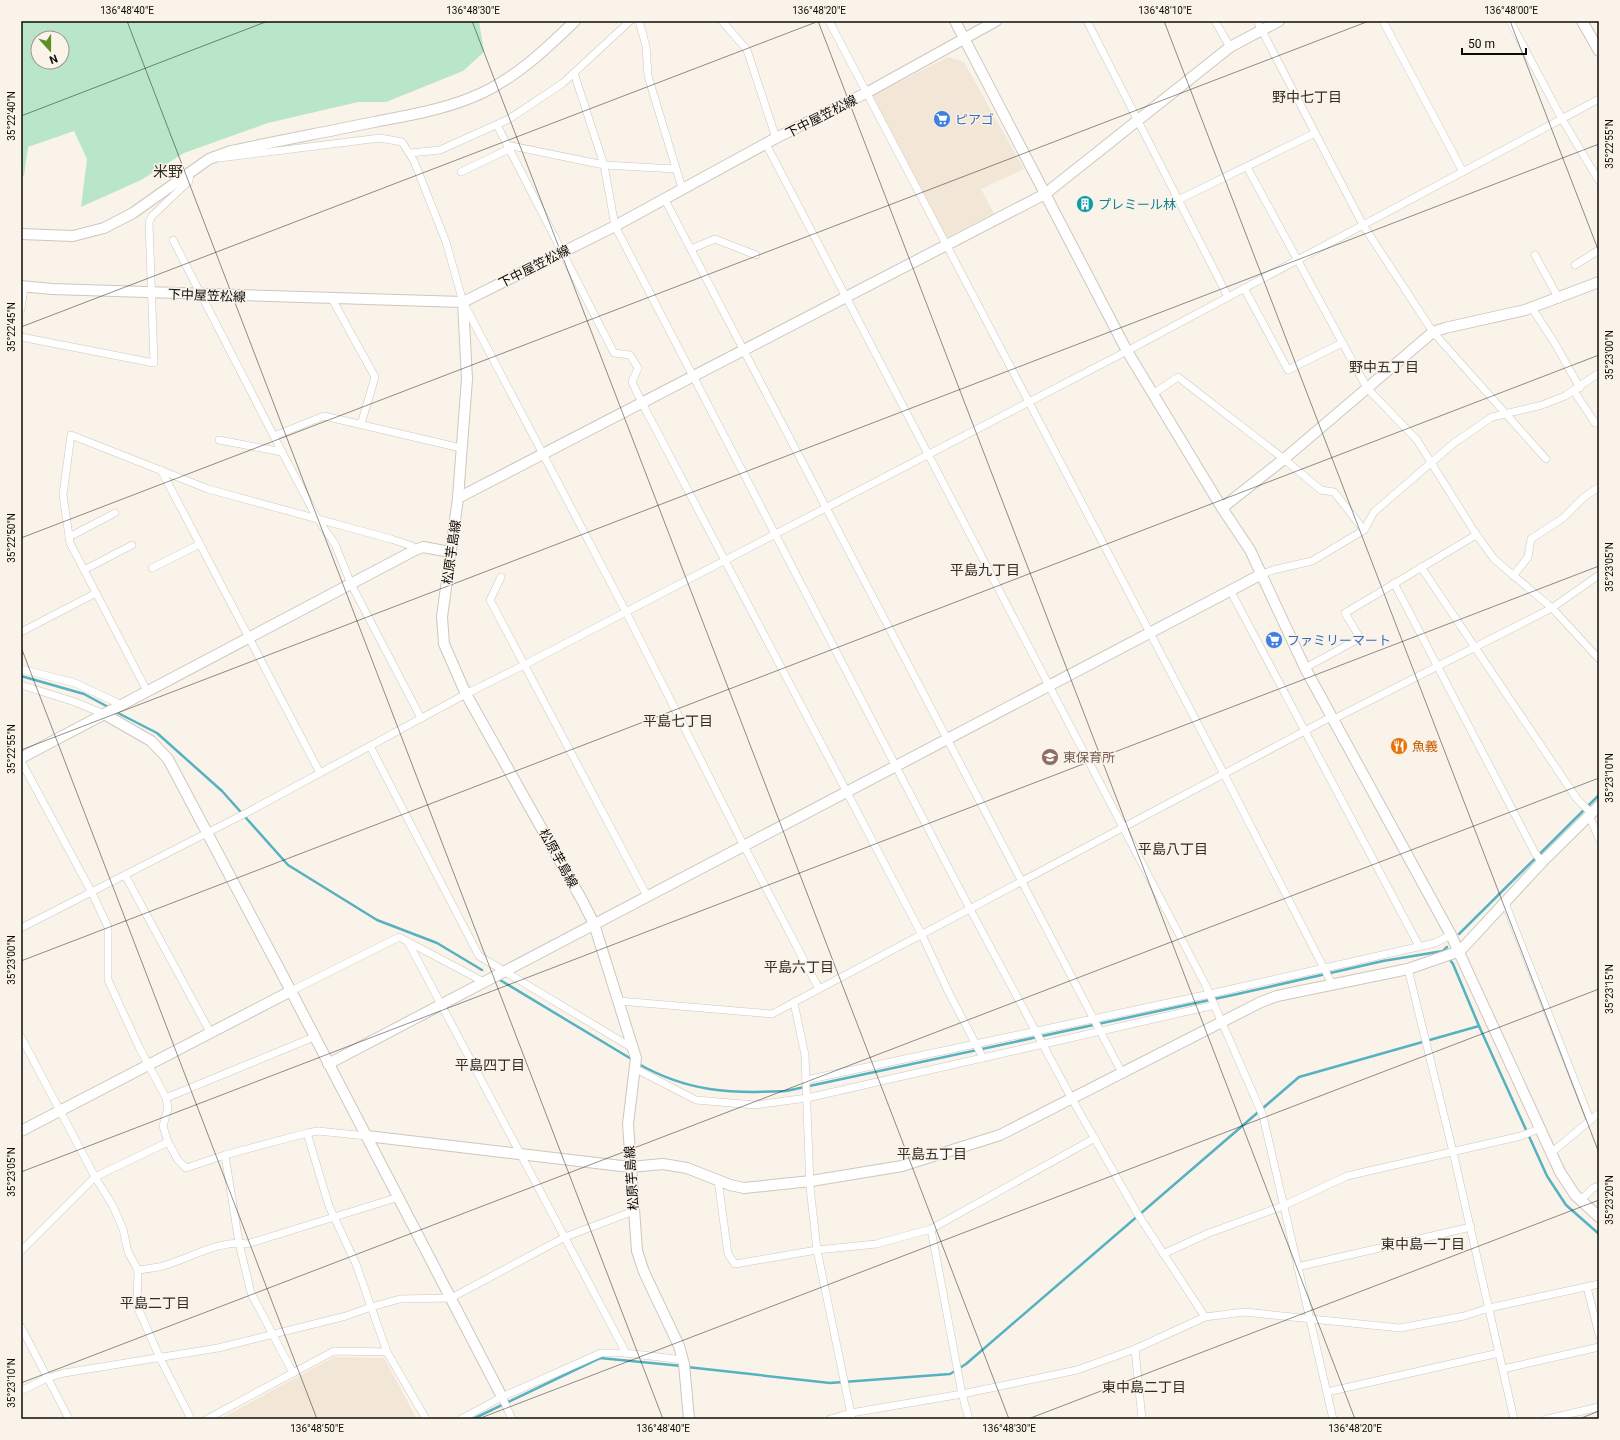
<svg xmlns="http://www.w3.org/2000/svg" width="1620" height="1440" font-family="Roboto,'Noto Sans JP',sans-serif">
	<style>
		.built { fill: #f2e7d7 }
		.green { fill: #b9e5c8; fill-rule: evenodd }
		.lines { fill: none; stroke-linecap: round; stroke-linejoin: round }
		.stream { stroke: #56b1c0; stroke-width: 2.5 }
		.street-casing { stroke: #cdc7be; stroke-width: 8 }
		.secondary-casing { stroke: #cdc7be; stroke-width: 12 }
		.street { stroke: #fff; stroke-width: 7 }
		.secondary { stroke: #fff; stroke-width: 10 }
		.ticks { fill: none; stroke: #0d0b08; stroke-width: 1; stroke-opacity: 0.45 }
		.labels { text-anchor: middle; stroke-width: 3; stroke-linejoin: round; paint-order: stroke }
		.street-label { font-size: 13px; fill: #0d0b08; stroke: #faf3ea }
		.shop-label { font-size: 13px; fill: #366cbe; stroke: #faf3ea; text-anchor: start }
		.culture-label { font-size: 13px; fill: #0d838f; stroke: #faf3ea; text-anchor: start }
		.food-label { font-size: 13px; fill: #c56008; stroke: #faf3ea; text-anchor: start }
		.education-label { font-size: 13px; fill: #785e54; stroke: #faf3ea; text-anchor: start }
		.neighbourhood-label { font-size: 14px; fill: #312c25; stroke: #faf3ea }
		.quarter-label { font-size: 15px; fill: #312c25; stroke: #faf3ea }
		.neatline { fill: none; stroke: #0d0b08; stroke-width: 1.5 }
		.ticks-label { font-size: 10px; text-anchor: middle; fill: #0d0b08 }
	</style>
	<rect width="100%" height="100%" fill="#faf3ea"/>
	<g class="built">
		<polygon points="948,57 964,62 1024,169 981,189 994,213 948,237 945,236 873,98 874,95"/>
		<polygon points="334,1357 384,1358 417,1419 220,1419"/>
	</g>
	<path class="green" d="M21 21H479L484 52 463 71 386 102H358L268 123 184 153 141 180 81 207 87 159 74 131 28 147 24 175 21 178ZM38 38H62V62H38Z"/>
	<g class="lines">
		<g class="stream">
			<polyline points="21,676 84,694 110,708"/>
			<polyline points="116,712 157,733 222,791 288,865 377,920 437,943 482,970"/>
			<polyline points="1459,934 1599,795"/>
			<polyline points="1448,957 1453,964 1479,1026 1547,1176 1566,1205 1599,1234"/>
			<polyline points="500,980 633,1060"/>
			<path d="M637 1063C687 1092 731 1094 786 1091L1233 995 1383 961 1443 951 1447 947"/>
			<polyline points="687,1367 830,1383 950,1374 966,1364 1299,1077 1479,1026"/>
			<polyline points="473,1419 600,1358 682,1366"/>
		</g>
		<g class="street-casing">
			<g id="street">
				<polyline points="639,21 646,46 648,76 682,188"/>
				<polyline points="722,21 747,50 776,138"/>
				<polyline points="829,21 1224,774 1332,984"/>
				<polyline points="1087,21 1228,297"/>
				<polyline points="1215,21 1230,47"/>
				<polyline points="1257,21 1363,225 1433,332 1546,459"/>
				<polyline points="1383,21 1463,172"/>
				<polyline points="1510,21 1562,119 1599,181"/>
				<polyline points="574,73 604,165 615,226 970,909 1072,1099 1137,1213 1205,1317"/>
				<polyline points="497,125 614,353 630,355 638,368 632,382 642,403 922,935 948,991 983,1058"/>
				<polyline points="766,144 1205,984 1263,1116 1333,1419"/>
				<polyline points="507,145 604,165 676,169"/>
				<polyline points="410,153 440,150 509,119 563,83 630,21"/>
				<polyline points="219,158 380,138 402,142 414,161 446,242 463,302 626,612 744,846 819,989"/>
				<polyline points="1247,167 1367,388 1417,440 1474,531 1494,559 1552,608 1599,659"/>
				<polyline points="461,172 509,149"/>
				<polyline points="664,198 1122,1073"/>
				<polyline points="1178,200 1315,133"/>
				<polyline points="173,240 282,452 317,518 335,544 351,584 421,718"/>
				<polyline points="691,249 715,239 756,255"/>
				<polyline points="1535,255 1559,299"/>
				<polyline points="1575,265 1599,250"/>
				<polyline points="1244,288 1288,370 1342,343"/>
				<polyline points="332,299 375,377 361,424"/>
				<polyline points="1532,308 1554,342 1580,388"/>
				<polyline points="21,309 24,287"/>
				<polyline points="21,337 154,363 149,222 152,216 189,181 190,172"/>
				<polyline points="1574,391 1595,423"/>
				<polyline points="1153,394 1178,377 1284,459 1321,490 1334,492 1364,530"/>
				<polyline points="274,436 324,416 461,448"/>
				<polyline points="219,440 282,452"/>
				<polyline points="161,470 320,773"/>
				<polyline points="69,537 115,513"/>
				<polyline points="1421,567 1577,799 1591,813"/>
				<polyline points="152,568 200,544"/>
				<polyline points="84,570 132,545"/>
				<polyline points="1260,575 1273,570 1312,561 1364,530 1374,512 1454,443 1492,417 1542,405 1565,396 1599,373"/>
				<polyline points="1513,576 1528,557 1531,539 1563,518 1583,498 1599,487"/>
				<polyline points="501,577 490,600 647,896"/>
				<polyline points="1394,583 1535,853 1542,862"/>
				<polyline points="1230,590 1419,946"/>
				<polyline points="21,632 96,593"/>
				<polyline points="1305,668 1360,638 1345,613 1476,535"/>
				<polyline points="21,669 75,683 122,705"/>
				<polyline points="21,685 75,702 104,714"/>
				<polyline points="147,691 70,543 63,495 71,435 208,489 391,539 412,546 415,550"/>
				<polyline points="1332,720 1552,608 1599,575"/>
				<polyline points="370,746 479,956 634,1049"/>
				<polyline points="21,761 92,893 108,927 108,980 139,1047 166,1098 168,1108 163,1126 168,1142 178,1160 186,1168 225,1155 307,1133 318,1131 367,1136"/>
				<polyline points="1589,815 1599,839"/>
				<polyline points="125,875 210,1032"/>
				<polyline points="1505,903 1590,1120"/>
				<polyline points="21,928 248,812 466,694 524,665 1127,351 1599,99"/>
				<polyline points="408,942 626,1353"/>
				<polyline points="1408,969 1453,1152 1514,1419"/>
				<polyline points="291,991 399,937 484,982"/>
				<polyline points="619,1001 772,1014 1331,717"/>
				<polyline points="794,1003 805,1055 810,1187 817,1250 852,1419"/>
				<polyline points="21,1037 95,1177 113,1206 123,1229 128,1252 138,1270 137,1306 160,1358 191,1419"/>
				<polyline points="636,1069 696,1100 755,1105 807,1098 1215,1005"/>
				<polyline points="806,1080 1210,994 1435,943 1451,935"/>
				<polyline points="166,1098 314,1037"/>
				<polyline points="307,1133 329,1206 356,1264 387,1352"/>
				<polyline points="1551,1153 1599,1113"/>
				<polyline points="225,1155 239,1243 251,1293 293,1373"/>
				<polyline points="718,1180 728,1254 735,1264 817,1250 876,1244 931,1229 1095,1138"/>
				<polyline points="1581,1200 1593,1188 1599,1186"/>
				<polyline points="931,1229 962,1394 969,1419"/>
				<polyline points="21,1251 95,1177 168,1142"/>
				<polyline points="1163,1254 1209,1233 1283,1206 1347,1176 1521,1136 1541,1128"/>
				<polyline points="1297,1267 1471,1227"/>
				<path d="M138 1270C146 1269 155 1268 163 1266 188 1259 221 1239 247 1244L399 1197"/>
				<polyline points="1587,1287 1599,1335"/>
				<polyline points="21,1327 69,1419"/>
				<polyline points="1135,1349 1142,1419"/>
				<polyline points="1503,1369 1599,1347"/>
				<polyline points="21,1391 47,1378 64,1373 218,1348 346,1316 371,1307 400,1299 451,1298 565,1237 634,1211"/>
				<polyline points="1327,1392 1499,1353"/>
				<polyline points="502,1397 512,1419"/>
				<polyline points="207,1419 334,1351 387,1352 426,1419"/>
				<polyline points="461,1419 502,1397 601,1353 626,1353 683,1360"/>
				<polyline points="830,1419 851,1413 962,1394 1077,1370 1135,1349 1205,1317 1244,1312 1400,1328 1464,1316 1489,1308 1599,1284"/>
				<polyline points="1547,1419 1599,1407"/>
			</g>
		</g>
		<g class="secondary-casing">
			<g id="secondary">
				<polyline points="955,21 1127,351 1222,508 1250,550 1305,668 1451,935 1560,1172 1575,1195 1599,1217"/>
				<polyline points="1582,21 1599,51"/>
				<path d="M21 234 73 236 104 228 133 213 209 159 231 151C278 141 326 132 374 122 410 115 448 109 482 93 518 76 547 48 575 21"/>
				<polyline points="21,286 52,289 463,302 615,226 776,138 868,92 996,21"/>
				<polyline points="463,302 467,379 458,498 442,617 444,644 466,694 583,902 594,924 636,1058 628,1124 637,1251 644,1272 679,1346 684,1364 689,1419"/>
				<polyline points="458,498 1045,194 1230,47 1279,21"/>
				<polyline points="1222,508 1284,459 1433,332 1445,328 1525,310 1599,282"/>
				<polyline points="104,714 151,741 168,759 291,991 502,1397"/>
				<polyline points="21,758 415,550 423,547 450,552"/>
				<polyline points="328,1064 1260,575"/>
				<polyline points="21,1131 291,991"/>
				<polyline points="367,1136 630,1167 663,1164 687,1168 730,1185 744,1188 811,1181 902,1166 1000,1135 1261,1002 1277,996 1408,969 1460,951 1542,862 1599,806"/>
			</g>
		</g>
		<use href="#street" class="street"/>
		<use href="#secondary" class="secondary"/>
	</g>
	<path class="ticks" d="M127 21 663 1419M472 21 1009 1419M818 21 1355 1419M1164 21 1599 1153M1510 21 1599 252M21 116 268 21M21 327 819 21M21 538 1369 21M21 647 317 1419M21 750 1599 144M21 961 1599 355M21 1172 1599 566M21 1383 1599 778M478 1419 1599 989M1028 1419 1599 1200M1579 1419 1599 1411"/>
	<defs>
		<g id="supermarket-disc" transform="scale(0.9)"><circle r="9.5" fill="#3f7fe0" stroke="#faf3ea"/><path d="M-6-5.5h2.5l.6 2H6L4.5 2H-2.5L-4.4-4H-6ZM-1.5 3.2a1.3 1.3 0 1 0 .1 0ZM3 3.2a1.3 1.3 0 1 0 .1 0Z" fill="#fff"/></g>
		<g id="building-disc" transform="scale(0.9)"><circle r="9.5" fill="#0f9aa8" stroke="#faf3ea"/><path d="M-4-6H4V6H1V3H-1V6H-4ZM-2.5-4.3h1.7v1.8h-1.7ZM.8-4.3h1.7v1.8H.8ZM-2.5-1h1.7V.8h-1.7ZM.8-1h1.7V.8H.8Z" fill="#fff"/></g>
		<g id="restaurant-disc" transform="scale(0.9)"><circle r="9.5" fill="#e8710a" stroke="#faf3ea"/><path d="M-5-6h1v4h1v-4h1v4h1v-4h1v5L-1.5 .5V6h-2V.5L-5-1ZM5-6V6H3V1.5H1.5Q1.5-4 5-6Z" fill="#fff"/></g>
		<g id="school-disc" transform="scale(0.9)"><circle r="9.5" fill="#8d6e63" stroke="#faf3ea"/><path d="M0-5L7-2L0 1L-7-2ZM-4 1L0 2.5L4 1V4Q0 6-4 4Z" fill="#fff"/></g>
	</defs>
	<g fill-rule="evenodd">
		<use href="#supermarket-disc" x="942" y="119"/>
		<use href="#building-disc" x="1085" y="204"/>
		<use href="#supermarket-disc" x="1274" y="640"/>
		<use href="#restaurant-disc" x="1399" y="746"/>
		<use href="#school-disc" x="1050" y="757"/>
	</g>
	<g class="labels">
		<g class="street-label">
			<text transform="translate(821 116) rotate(-27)" y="5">下中屋笠松線</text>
			<text transform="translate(534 266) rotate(-27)" y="5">下中屋笠松線</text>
			<text transform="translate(207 295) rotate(2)" y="5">下中屋笠松線</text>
			<text transform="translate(451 552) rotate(-82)" y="5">松原芋島線</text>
			<text transform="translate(559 858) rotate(61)" y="5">松原芋島線</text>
			<text transform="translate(631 1178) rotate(-94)" y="5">松原芋島線</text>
		</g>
		<g class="shop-label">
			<text x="955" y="124">ピアゴ</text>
			<text x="1287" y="645">ファミリーマート</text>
		</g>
		<g class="culture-label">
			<text x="1098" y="209">プレミール林</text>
		</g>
		<g class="food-label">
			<text x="1412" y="751">魚義</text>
		</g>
		<g class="education-label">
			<text x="1063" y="762">東保育所</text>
		</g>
		<g class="neighbourhood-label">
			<text x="1307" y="102">野中七丁目</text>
			<text x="1384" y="372">野中五丁目</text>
			<text x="985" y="575">平島九丁目</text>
			<text x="678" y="726">平島七丁目</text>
			<text x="1173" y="854">平島八丁目</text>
			<text x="799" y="972">平島六丁目</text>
			<text x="490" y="1070">平島四丁目</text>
			<text x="932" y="1159">平島五丁目</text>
			<text x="1423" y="1249">東中島一丁目</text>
			<text x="155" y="1308">平島二丁目</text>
			<text x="1144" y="1392">東中島二丁目</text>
		</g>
		<g class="quarter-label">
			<text x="168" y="177">米野</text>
		</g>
	</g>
	<rect width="1620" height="1440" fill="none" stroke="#faf3ea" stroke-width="44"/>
	<g transform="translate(50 50) rotate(159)"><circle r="19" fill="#faf3ea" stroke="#9b9690"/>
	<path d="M0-3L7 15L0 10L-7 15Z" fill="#5e8f25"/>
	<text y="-6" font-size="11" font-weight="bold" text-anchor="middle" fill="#0d0b08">N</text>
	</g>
	<path d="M1462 48v6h64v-6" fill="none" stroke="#0d0b08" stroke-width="2"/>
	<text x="1468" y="48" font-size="12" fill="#0d0b08" stroke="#faf3ea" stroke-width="3" paint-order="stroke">50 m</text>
	<rect x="22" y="22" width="1576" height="1396" class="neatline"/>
	<g class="ticks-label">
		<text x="127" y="14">136°48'40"E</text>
		<text x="473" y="14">136°48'30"E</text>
		<text x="819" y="14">136°48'20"E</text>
		<text x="1165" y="14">136°48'10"E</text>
		<text x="1511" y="14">136°48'00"E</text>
		<text transform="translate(11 116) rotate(-90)" y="4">35°22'40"N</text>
		<text transform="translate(1609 144) rotate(-90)" y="4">35°22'55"N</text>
		<text transform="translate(11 327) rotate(-90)" y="4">35°22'45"N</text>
		<text transform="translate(1609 355) rotate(-90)" y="4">35°23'00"N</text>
		<text transform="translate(11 538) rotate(-90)" y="4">35°22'50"N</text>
		<text transform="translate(1609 567) rotate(-90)" y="4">35°23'05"N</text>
		<text transform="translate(11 749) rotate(-90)" y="4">35°22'55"N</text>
		<text transform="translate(1609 778) rotate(-90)" y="4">35°23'10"N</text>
		<text transform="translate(11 960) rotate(-90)" y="4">35°23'00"N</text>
		<text transform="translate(1609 989) rotate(-90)" y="4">35°23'15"N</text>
		<text transform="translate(11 1172) rotate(-90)" y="4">35°23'05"N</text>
		<text transform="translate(1609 1200) rotate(-90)" y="4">35°23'20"N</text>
		<text transform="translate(11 1383) rotate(-90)" y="4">35°23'10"N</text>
		<text x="317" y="1432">136°48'50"E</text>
		<text x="663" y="1432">136°48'40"E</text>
		<text x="1009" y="1432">136°48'30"E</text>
		<text x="1355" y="1432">136°48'20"E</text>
	</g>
</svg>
